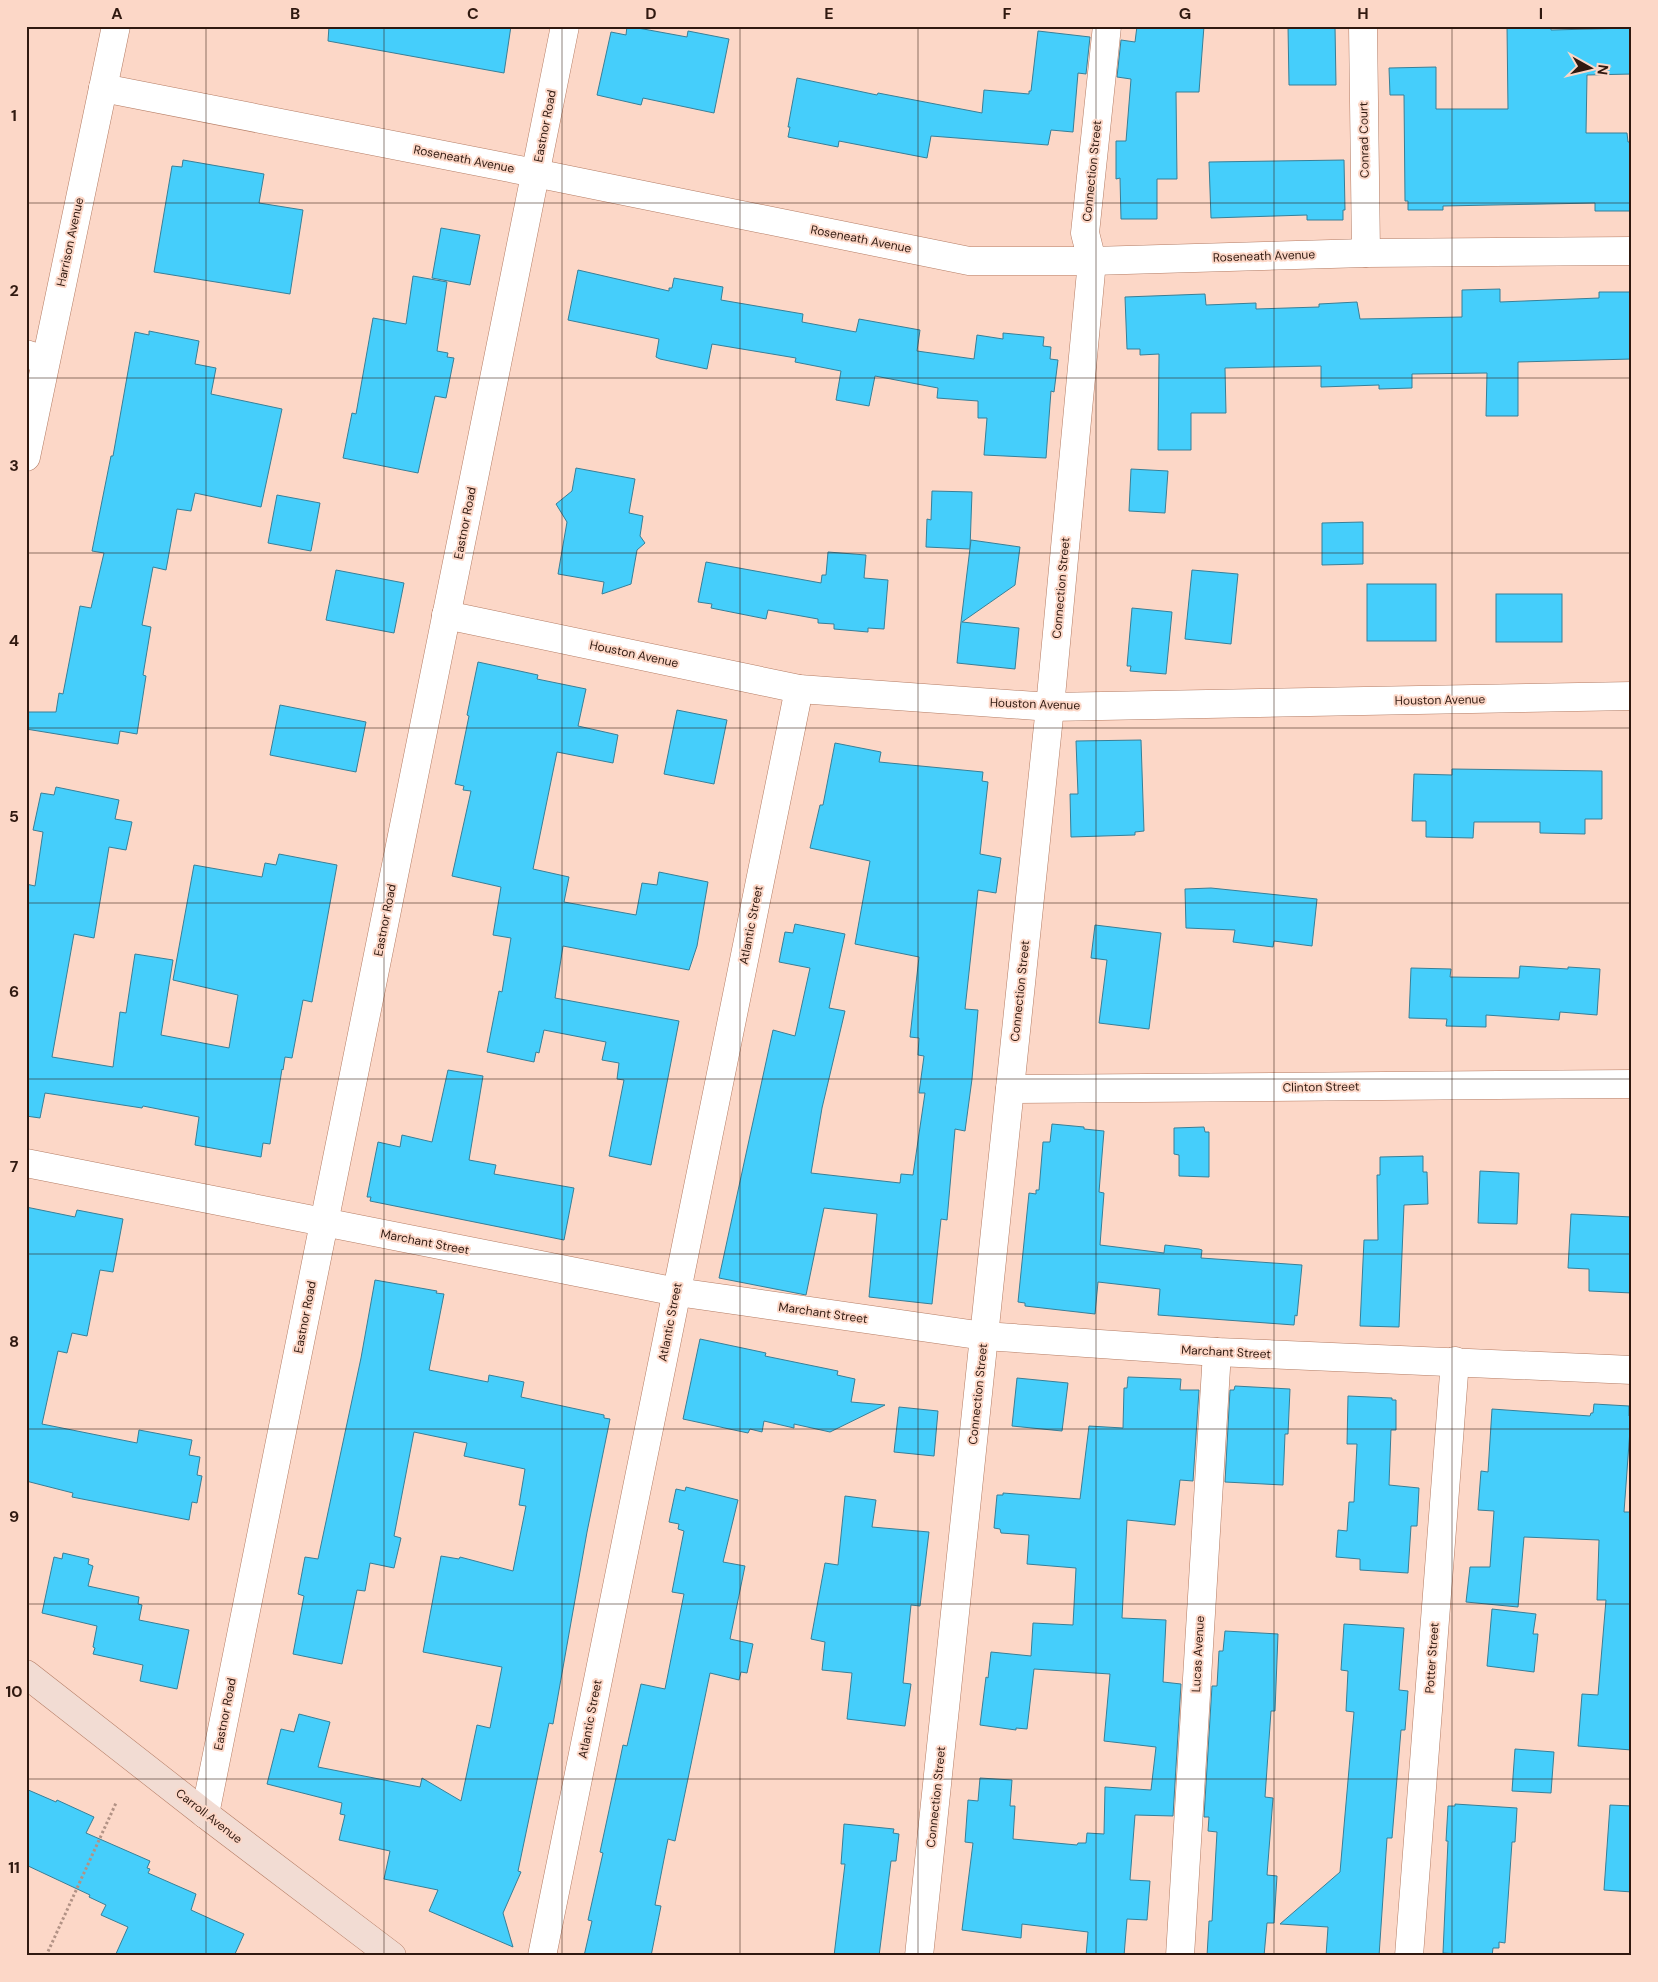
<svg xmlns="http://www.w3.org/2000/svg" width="1658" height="1982" font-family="'DM Sans',sans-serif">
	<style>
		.building { fill: #45cefb; stroke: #397f97 }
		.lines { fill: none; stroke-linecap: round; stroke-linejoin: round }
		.minor-casing { stroke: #b47c64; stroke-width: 29 }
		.tertiary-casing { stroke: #b47c64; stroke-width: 29 }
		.secondary-casing { stroke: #b47c64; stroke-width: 29 }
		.path { stroke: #b29285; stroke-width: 3; stroke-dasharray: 2.5 2.5; stroke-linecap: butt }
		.minor { stroke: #fff; stroke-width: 28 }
		.tertiary { stroke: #fff; stroke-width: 28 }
		.secondary { stroke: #f2dcd3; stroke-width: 28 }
		.grid { fill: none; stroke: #301910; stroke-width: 1; stroke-opacity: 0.55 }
		.labels { text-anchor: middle; stroke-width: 4; stroke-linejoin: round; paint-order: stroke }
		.street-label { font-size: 12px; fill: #301910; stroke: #fcd7c7 }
		.neatline { fill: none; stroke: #301910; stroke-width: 2 }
		.grid-label { font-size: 16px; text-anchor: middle; font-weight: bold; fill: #301910 }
	</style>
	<rect width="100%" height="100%" fill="#fcd7c7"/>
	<g class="building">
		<polygon points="329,26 511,26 504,73 328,41"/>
		<polygon points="627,26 687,37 688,31 729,39 714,113 643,98 641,105 597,95 611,32 626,35"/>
		<polygon points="1137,26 1204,26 1199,92 1176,92 1177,179 1157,179 1157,219 1121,219 1120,178 1116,179 1116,141 1126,141 1131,79 1117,77 1121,40 1135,42"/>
		<polygon points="1288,26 1335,26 1336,85 1289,85"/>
		<polygon points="1507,26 1551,26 1551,30 1632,28 1632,74 1587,75 1586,133 1627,133 1628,142 1632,142 1632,211 1595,211 1595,203 1443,206 1443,210 1408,210 1408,201 1405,201 1404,95 1390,95 1389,68 1436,67 1436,109 1508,109"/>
		<polygon points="1038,31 1090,37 1086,74 1078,73 1073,132 1051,130 1048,145 931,136 927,158 839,141 838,147 788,137 790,127 788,127 797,78 877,95 878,93 982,113 984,90 1029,94 1029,91 1031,91"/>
		<polygon points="183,160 264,174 259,203 303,210 290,294 154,272 172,166 182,167"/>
		<polygon points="1344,160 1345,210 1343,210 1343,220 1307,220 1307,215 1211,218 1209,162"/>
		<polygon points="441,228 480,235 470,285 432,278"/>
		<polygon points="578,270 669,291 669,288 672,288 674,278 723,287 721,300 803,314 802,322 856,332 859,319 920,330 917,351 974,359 977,335 1003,339 1003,333 1044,337 1043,346 1051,347 1050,359 1058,360 1054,392 1051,391 1046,458 984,455 987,418 978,418 978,401 937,398 938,388 875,376 869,406 836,400 841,371 795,362 796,358 712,344 707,369 660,359 656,357 659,339 568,320"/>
		<polygon points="413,276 447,282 437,351 448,353 447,357 454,358 446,398 435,396 418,473 343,458 352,413 356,414 373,318 406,324"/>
		<polygon points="1500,289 1500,302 1599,298 1599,292 1632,292 1632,359 1518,362 1518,416 1486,416 1487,373 1412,374 1412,388 1379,389 1379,385 1321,387 1321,366 1225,368 1226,413 1191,413 1191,450 1158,450 1159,354 1140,355 1140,349 1127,349 1125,297 1205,294 1206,305 1256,303 1256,309 1319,307 1319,304 1357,302 1360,319 1462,317 1462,290"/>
		<polygon points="149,331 199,341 195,364 216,368 211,394 282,409 261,507 195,493 191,511 177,509 166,570 153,567 142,625 151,627 143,675 146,676 137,734 120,731 118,744 26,729 26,712 56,712 59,693 63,694 80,606 91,608 104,553 92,551 111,456 113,456 135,332 149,335"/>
		<polygon points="576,468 635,479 629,513 643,516 640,536 645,543 637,550 631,584 602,594 604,582 558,574 567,522 556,504 572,491"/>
		<polygon points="1131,469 1168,471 1165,513 1129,511"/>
		<polygon points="932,491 972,492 970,549 926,547 927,519 931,520"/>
		<polygon points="277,495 320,503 311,551 268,543"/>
		<polygon points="1363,522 1363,564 1322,565 1322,523"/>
		<polygon points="971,540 1020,547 1015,585 962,622 1019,628 1015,669 957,663 961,622"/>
		<polygon points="828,552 866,555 864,578 888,580 884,629 868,628 868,632 834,629 834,624 818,623 818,619 768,610 766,619 711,608 712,604 698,602 706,562 821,583 822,575 826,575"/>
		<polygon points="336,570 404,583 394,633 326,620"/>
		<polygon points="1192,570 1238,574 1231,644 1185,639"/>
		<rect x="1367" y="584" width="69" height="57"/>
		<rect x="1496" y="594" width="66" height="48"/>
		<polygon points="1132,608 1172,612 1166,674 1130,671 1131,666 1127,666"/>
		<polygon points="478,662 538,675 537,679 586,689 578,726 618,735 613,763 557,752 533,869 569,877 564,902 636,915 642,883 657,885 659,872 708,882 697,946 689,970 563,946 555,998 679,1021 651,1165 609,1156 624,1080 617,1079 619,1063 602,1060 606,1042 544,1030 539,1053 536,1052 534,1062 487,1052 499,991 502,992 511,938 493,935 501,887 452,876 471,791 463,790 464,786 455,784 469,716 467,715"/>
		<polygon points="280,705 366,722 356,772 270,755"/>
		<polygon points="677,710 727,720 714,784 664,774"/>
		<polygon points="1141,740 1144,831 1135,832 1135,835 1071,837 1070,794 1078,794 1076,741"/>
		<polygon points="835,743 881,752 879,762 983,772 982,781 988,782 980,854 1001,858 996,893 978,890 965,1009 978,1010 972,1079 965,1131 955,1129 947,1220 941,1219 932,1304 869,1297 877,1214 824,1208 806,1295 719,1278 773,1030 795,1036 810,968 779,962 785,932 793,933 795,924 845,934 829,1008 845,1011 822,1108 811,1173 900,1183 901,1174 913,1175 925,1093 919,1093 924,1056 918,1055 919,1038 910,1037 919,957 855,944 870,861 810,848 820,805 823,805"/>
		<polygon points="1452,769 1602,771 1602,819 1585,819 1585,834 1540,833 1540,822 1474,822 1473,838 1426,837 1426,821 1412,821 1414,774 1452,775"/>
		<polygon points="56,787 119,800 115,819 132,822 126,850 109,847 94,938 74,934 52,1057 113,1067 120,1012 126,1013 135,954 173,960 161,1035 229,1048 238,995 173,980 194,865 262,877 265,863 276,865 279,854 337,865 312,1002 303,1000 292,1058 285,1057 283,1070 282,1069 270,1144 263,1143 261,1157 195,1145 199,1117 143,1106 142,1108 45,1093 40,1118 26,1116 26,884 35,886 43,832 33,830 41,793 54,795"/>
		<polygon points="1211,888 1317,899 1312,946 1274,941 1273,947 1233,942 1235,930 1186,928 1185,889"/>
		<polygon points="1095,925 1161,933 1149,1029 1099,1023 1107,960 1091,958"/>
		<polygon points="1520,966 1568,969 1568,967 1600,969 1597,1015 1560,1012 1559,1020 1486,1015 1486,1027 1446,1026 1447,1019 1409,1018 1411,968 1451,969 1450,977 1519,978"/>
		<polygon points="448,1070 483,1076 469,1160 496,1165 494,1174 574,1188 564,1240 370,1201 371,1197 367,1197 378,1142 400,1147 402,1135 432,1142"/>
		<polygon points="1052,1124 1084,1127 1084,1129 1104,1131 1099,1192 1104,1193 1100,1245 1164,1253 1165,1245 1199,1249 1202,1250 1201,1258 1302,1265 1297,1316 1295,1315 1294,1325 1158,1315 1160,1289 1098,1282 1095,1314 1025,1306 1025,1303 1018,1302 1029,1193 1036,1194 1036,1190 1039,1190 1043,1142 1050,1142"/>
		<polygon points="1204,1127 1205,1132 1209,1132 1209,1177 1179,1176 1179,1155 1174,1154 1174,1128"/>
		<polygon points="1423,1156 1423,1172 1427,1172 1428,1204 1404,1205 1399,1327 1360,1326 1364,1240 1378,1240 1377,1175 1380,1175 1380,1157"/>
		<polygon points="1480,1171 1519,1173 1517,1224 1478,1223"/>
		<polygon points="26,1207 75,1217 77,1210 123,1219 113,1272 100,1270 87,1336 72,1333 67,1353 58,1351 42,1424 137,1443 139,1430 192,1440 189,1455 200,1457 197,1475 202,1476 197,1503 192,1502 189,1520 72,1497 73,1493 26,1481"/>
		<polygon points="1571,1214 1632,1217 1632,1293 1589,1291 1589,1269 1568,1268"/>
		<polygon points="375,1280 437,1291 436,1293 444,1294 429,1370 488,1382 489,1375 524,1382 521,1397 604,1415 604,1418 610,1419 587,1532 553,1724 549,1723 518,1871 521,1872 503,1913 513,1947 429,1911 438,1890 384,1879 390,1851 339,1840 345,1815 340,1814 342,1803 267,1784 281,1729 294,1732 299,1714 330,1722 318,1767 420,1787 422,1778 461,1801 477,1725 490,1728 502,1667 423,1652 441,1556 459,1559 460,1557 513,1571 526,1506 519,1505 525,1469 464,1456 467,1443 414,1432 394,1536 401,1538 394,1568 370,1563 365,1591 357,1590 342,1664 293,1654 304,1596 298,1594 305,1557 318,1559 361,1358"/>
		<polygon points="700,1339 766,1353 765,1356 838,1371 837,1375 855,1379 851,1402 885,1405 830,1432 794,1424 794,1428 764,1421 762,1432 750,1429 748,1433 683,1419"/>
		<polygon points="1128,1377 1181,1379 1180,1390 1199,1390 1193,1481 1180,1480 1175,1525 1127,1520 1122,1618 1166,1620 1163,1682 1181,1684 1173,1816 1135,1815 1130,1880 1150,1881 1147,1920 1127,1919 1124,1956 1086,1956 1088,1932 1022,1924 1021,1938 962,1930 973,1843 965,1842 968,1800 978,1801 980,1778 1012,1780 1010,1806 1015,1806 1013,1839 1077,1845 1078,1843 1086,1843 1087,1833 1104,1834 1105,1787 1151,1790 1156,1747 1104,1741 1110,1674 1034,1669 1027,1729 1016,1728 1016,1730 980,1725 986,1677 988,1678 991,1652 1031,1656 1033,1623 1073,1625 1076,1568 1027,1564 1029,1535 1001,1533 1000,1529 994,1528 997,1495 1003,1495 1003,1493 1080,1499 1089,1426 1123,1428 1124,1388 1127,1388"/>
		<polygon points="1017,1378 1068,1383 1062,1431 1012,1426"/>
		<polygon points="1235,1386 1290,1389 1288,1434 1285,1434 1283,1485 1225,1482 1230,1390 1234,1390"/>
		<polygon points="1348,1396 1392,1398 1392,1400 1396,1400 1396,1430 1391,1430 1389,1485 1419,1488 1417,1526 1411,1526 1408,1573 1360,1570 1360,1559 1336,1557 1338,1530 1347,1531 1349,1502 1354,1502 1357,1444 1347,1444"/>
		<polygon points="1594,1404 1629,1406 1629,1416 1631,1416 1624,1512 1632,1512 1632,1750 1578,1746 1582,1694 1598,1695 1606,1600 1597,1600 1599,1540 1524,1537 1518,1607 1466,1602 1470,1567 1490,1567 1494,1511 1478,1510 1481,1471 1488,1472 1492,1409 1590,1416 1591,1413 1593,1413"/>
		<polygon points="899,1407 938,1411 934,1456 894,1452"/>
		<polygon points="686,1487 738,1500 723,1562 745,1566 730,1639 753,1644 747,1673 741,1672 739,1680 710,1673 675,1841 668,1839 655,1905 661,1906 651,1956 584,1956 592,1921 588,1920 603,1853 600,1852 618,1769 623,1745 627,1746 641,1684 665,1689 684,1594 672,1592 684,1531 678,1529 679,1524 669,1522 676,1489 685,1491"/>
		<polygon points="845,1496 876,1500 872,1527 929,1532 920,1606 911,1605 903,1683 911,1684 905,1726 847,1719 852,1673 822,1670 825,1642 811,1639 825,1563 838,1565"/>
		<polygon points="63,1553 89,1559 88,1564 93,1566 88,1586 139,1597 138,1604 142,1605 139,1620 189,1630 177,1689 140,1681 143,1665 93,1654 95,1648 93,1647 97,1626 42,1613 54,1557 62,1559"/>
		<polygon points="1492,1609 1536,1614 1533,1634 1538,1634 1534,1672 1487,1666"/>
		<polygon points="1344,1624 1404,1628 1399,1690 1408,1691 1405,1730 1401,1730 1392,1838 1387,1838 1379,1956 1326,1956 1328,1927 1280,1924 1340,1872 1354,1712 1346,1711 1348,1671 1341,1670"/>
		<polygon points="1225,1631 1278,1634 1275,1711 1271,1711 1265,1797 1273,1798 1267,1875 1277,1876 1274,1923 1267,1923 1264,1956 1207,1956 1209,1921 1212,1921 1217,1832 1208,1831 1209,1817 1204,1817 1212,1686 1217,1686 1219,1651 1223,1651"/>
		<polygon points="1515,1749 1554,1752 1551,1793 1512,1791"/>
		<polygon points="26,1789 56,1802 57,1800 94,1817 86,1833 150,1861 147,1868 150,1869 148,1873 196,1894 191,1910 244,1934 234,1956 115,1956 128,1927 101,1915 106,1905 89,1897 90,1895 26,1865"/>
		<polygon points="1455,1804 1517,1808 1515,1842 1512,1842 1505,1943 1499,1942 1499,1948 1493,1948 1492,1956 1443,1953 1448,1841 1446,1841 1448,1806 1455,1806"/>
		<polygon points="1610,1805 1632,1806 1632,1892 1604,1890"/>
		<polygon points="844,1824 894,1829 893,1833 899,1834 896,1861 891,1861 879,1956 834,1956 845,1864 841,1864"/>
	</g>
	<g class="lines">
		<g class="minor-casing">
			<g id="minor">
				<polyline points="1363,26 1366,253"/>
				<polyline points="103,88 535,173 969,261 1092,261 1366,253 1632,251"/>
				<polyline points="26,354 45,360"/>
				<polyline points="446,615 799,689 1050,707 1632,696"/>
				<polyline points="1010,1089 1632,1084"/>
				<polyline points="26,1163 677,1292 984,1336 1217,1352 1632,1370"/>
				<polyline points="205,1814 565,26"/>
				<polyline points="542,1956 799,689"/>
				<polyline points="919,1956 1050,707 1092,261 1085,233 1107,26"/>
				<polyline points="1180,1956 1217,1352"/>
				<polyline points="1409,1956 1455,1361"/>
			</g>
		</g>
		<g class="tertiary-casing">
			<polyline id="tertiary" points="26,457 116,26"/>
		</g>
		<g class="secondary-casing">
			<polyline id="secondary" points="26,1674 205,1814 392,1956"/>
		</g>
		<polyline class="path" points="46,1956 116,1803"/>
		<use href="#minor" class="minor"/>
		<use href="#tertiary" class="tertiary"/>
		<use href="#secondary" class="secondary"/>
	</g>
	<path class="grid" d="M206 26V1956M384 26V1956M562 26V1956M740 26V1956M918 26V1956M1096 26V1956M1274 26V1956M1452 26V1956M26 203H1632M26 378H1632M26 553H1632M26 728H1632M26 903H1632M26 1079H1632M26 1254H1632M26 1429H1632M26 1604H1632M26 1779H1632"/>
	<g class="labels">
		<g class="street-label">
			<text transform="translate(545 126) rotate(-79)" y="4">Eastnor Road</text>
			<text transform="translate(1364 140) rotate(-91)" y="4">Conrad Court</text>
			<text transform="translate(464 159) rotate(11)" y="4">Roseneath Avenue</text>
			<text transform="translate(1092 171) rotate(-84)" y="4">Connection Street</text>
			<text transform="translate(861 239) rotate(11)" y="4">Roseneath Avenue</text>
			<text transform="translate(70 242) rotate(-78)" y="4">Harrison Avenue</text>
			<text transform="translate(1264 256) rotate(-2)" y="4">Roseneath Avenue</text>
			<text transform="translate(465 523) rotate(-79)" y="4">Eastnor Road</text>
			<text transform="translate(1061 588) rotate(-85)" y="4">Connection Street</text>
			<text transform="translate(634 654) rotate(12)" y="4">Houston Avenue</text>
			<text transform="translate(1440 700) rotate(-1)" y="4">Houston Avenue</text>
			<text transform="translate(1035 704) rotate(2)" y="4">Houston Avenue</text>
			<text transform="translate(385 920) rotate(-79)" y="4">Eastnor Road</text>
			<text transform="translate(751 925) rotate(-79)" y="4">Atlantic Street</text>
			<text transform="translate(1020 991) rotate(-84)" y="4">Connection Street</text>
			<text transform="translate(1321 1087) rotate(-1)" y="4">Clinton Street</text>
			<text transform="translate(425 1242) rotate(11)" y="4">Marchant Street</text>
			<text transform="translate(823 1313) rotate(8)" y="4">Marchant Street</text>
			<text transform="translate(305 1317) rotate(-79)" y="4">Eastnor Road</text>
			<text transform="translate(670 1322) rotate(-79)" y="4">Atlantic Street</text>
			<text transform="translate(1226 1352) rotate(3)" y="4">Marchant Street</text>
			<text transform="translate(978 1394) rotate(-84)" y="4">Connection Street</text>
			<text transform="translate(1198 1654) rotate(-87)" y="4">Lucas Avenue</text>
			<text transform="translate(1432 1658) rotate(-86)" y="4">Potter Street</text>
			<text transform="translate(225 1714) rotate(-79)" y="4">Eastnor Road</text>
			<text transform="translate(590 1719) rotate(-79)" y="4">Atlantic Street</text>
			<text transform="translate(936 1797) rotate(-84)" y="4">Connection Street</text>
			<text transform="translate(209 1816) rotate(38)" y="4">Carroll Avenue</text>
		</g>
	</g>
	<rect width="1658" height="1982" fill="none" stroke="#fcd7c7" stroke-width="55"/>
	<g transform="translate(1590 68) rotate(98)" stroke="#fcd7c7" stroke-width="4" paint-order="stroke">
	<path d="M0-4L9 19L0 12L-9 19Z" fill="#301910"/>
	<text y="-8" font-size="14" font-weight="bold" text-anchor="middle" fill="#301910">N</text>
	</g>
	<rect x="28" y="28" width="1602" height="1926" class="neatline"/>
	<g class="grid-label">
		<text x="117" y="19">A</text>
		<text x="295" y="19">B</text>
		<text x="473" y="19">C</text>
		<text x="651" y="19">D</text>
		<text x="829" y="19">E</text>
		<text x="1007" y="19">F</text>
		<text x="1185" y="19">G</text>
		<text x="1363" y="19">H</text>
		<text x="1541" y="19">I</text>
		<text x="14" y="121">1</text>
		<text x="14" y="296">2</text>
		<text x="14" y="471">3</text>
		<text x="14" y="646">4</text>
		<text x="14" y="822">5</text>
		<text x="14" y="997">6</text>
		<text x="14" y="1172">7</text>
		<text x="14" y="1347">8</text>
		<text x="14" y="1522">9</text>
		<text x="14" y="1697">10</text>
		<text x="14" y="1873">11</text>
	</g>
</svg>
